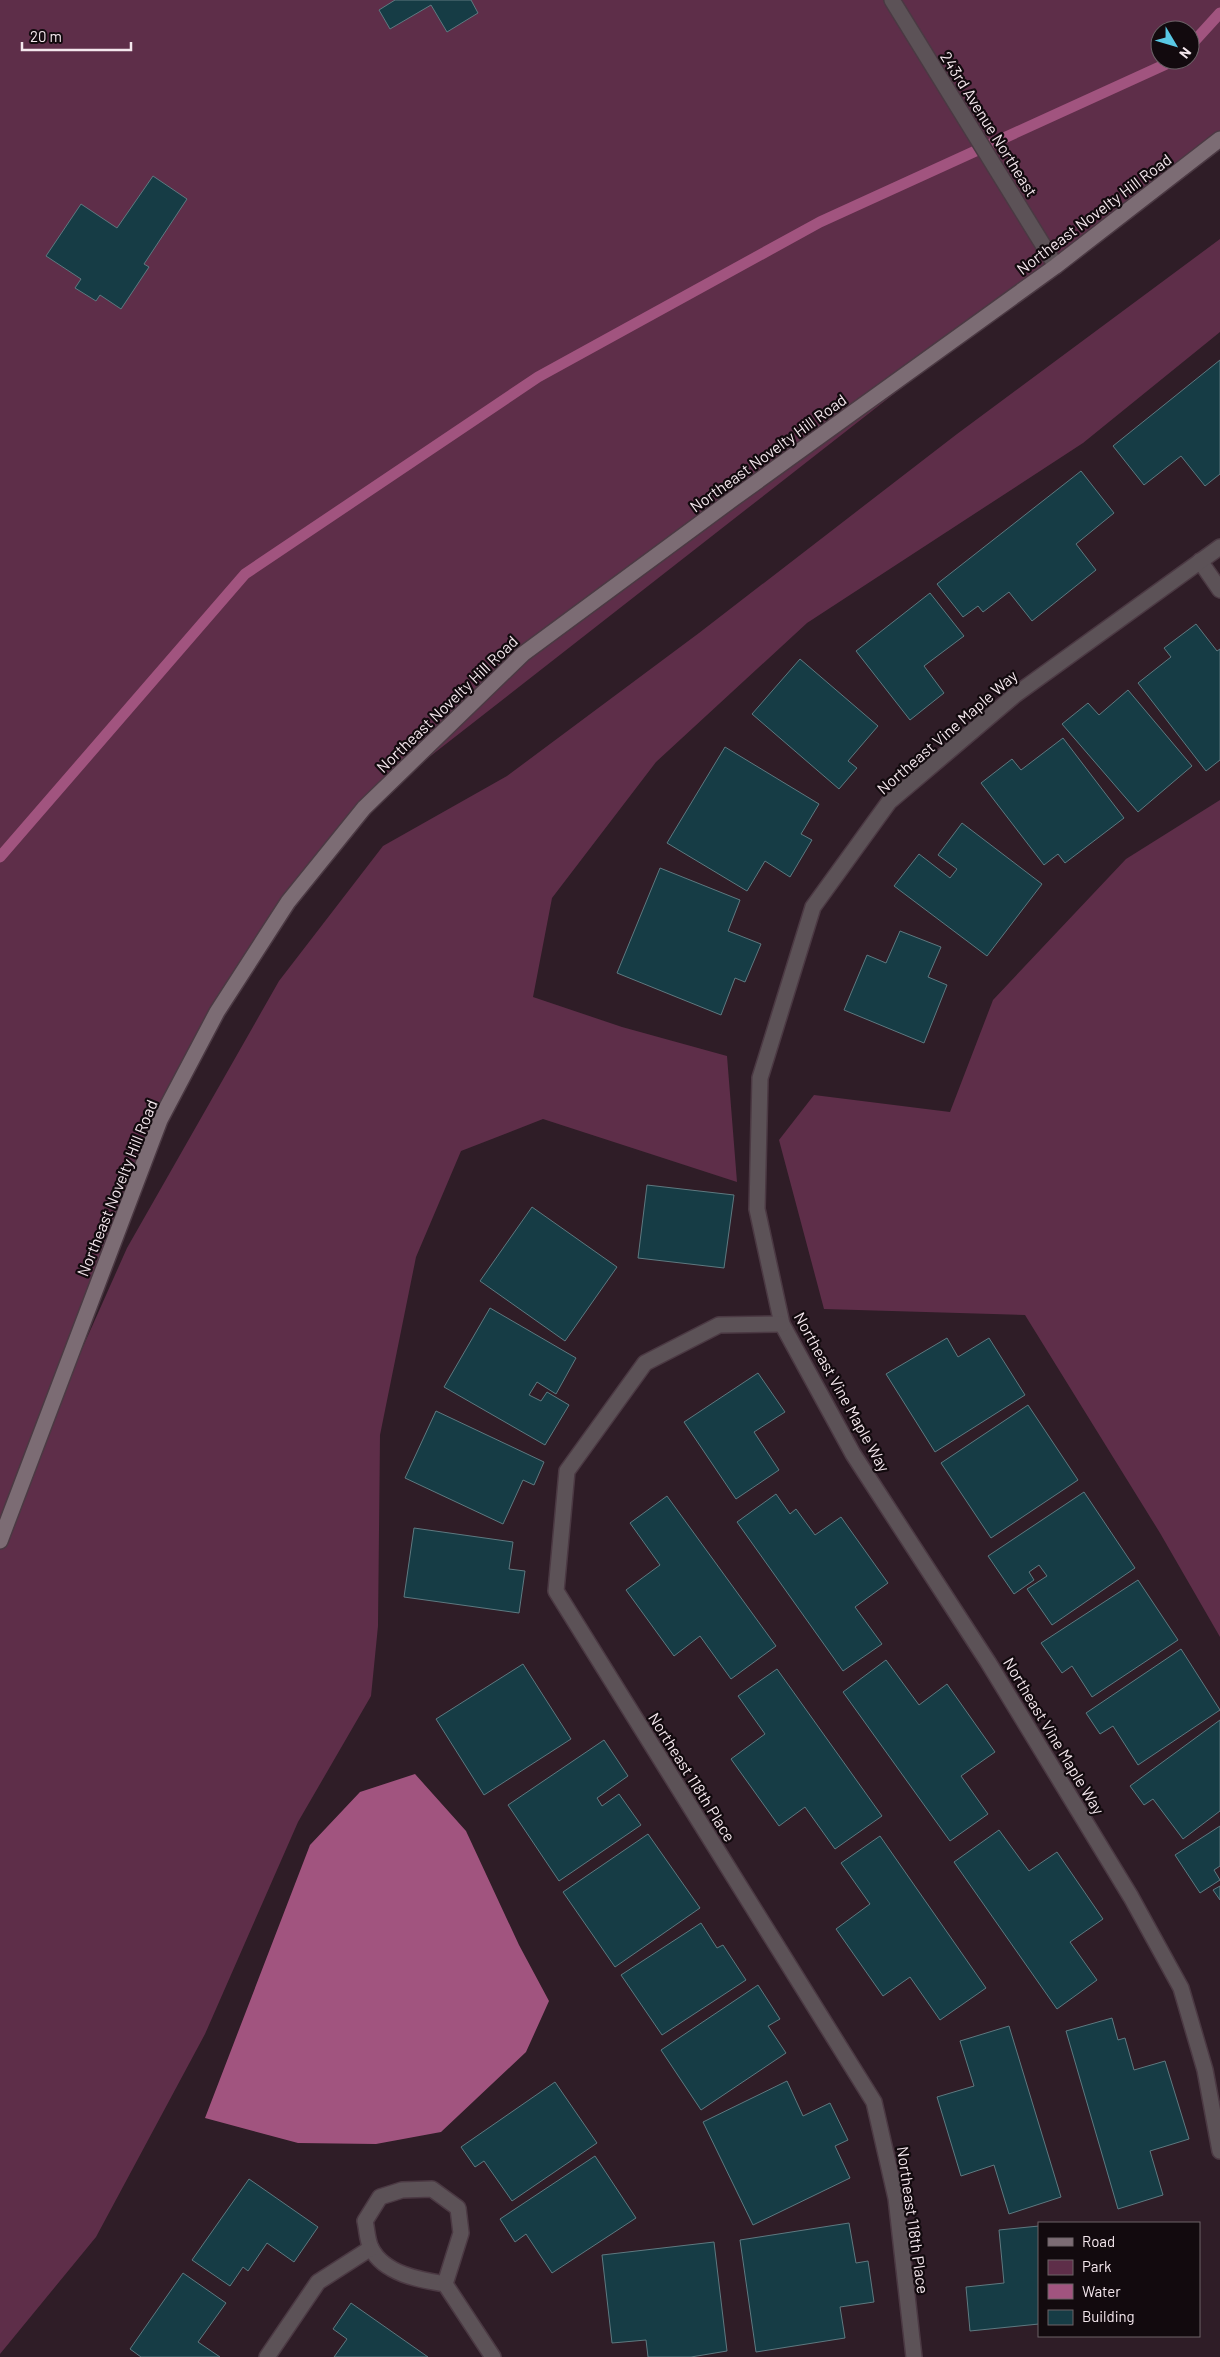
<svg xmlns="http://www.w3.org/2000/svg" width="1220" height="2357" font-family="Barlow,sans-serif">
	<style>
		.green { fill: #5e2e49; fill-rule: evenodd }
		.water { fill: #a1547f }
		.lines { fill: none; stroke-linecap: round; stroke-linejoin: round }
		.stream { stroke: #a1547f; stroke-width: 11 }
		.building { fill: #163c45; stroke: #5e7980 }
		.service-casing { stroke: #4b3943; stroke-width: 18 }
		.minor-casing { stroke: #4b3943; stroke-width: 18 }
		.secondary-casing { stroke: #4b3943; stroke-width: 18 }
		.service { stroke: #5c5257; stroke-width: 15 }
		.minor { stroke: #5c5257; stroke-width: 15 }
		.secondary { stroke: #7c6c74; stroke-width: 15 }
		.labels { text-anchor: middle; stroke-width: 4.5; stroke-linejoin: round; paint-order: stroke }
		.street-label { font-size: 16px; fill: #f4e7ed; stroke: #120a0e }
	</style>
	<rect width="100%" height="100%" fill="#2f1d27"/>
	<g class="green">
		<path d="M0 0H1220V139L364 808 288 902 160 1120 24 1479 127 1248 279 981 383 846 507 776 699 633 957 434 1220 239V332L1083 443 807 623 656 762 552 898 533 997 622 1027 727 1056 737 1182 543 1119 461 1151 416 1257 380 1435 378 1626 371 1696 298 1822 205 2034 96 2237 0 2354ZM1160 30H1190V60H1160Z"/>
		<polygon points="1220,800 1220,1637 1160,1533 1025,1315 824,1309 779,1140 814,1095 950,1112 993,1000 1126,859"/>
	</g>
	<polygon class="water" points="415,1774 466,1831 519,1945 549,2001 526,2052 441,2132 376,2144 298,2143 205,2118 310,1845 360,1792"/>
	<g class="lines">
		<g class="stream">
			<polyline points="1190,46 1220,13"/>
			<polyline points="0,857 245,574 538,377 820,222 1175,60"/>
		</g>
	</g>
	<g class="building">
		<polygon points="395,0 471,0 478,13 447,32 431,5 390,29 379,10"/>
		<polygon points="153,176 187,199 144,264 149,267 121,309 100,295 96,301 75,288 81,279 46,256 81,204 117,228"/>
		<polygon points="1220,360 1220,474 1205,486 1181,456 1144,485 1113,446"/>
		<polygon points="1081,471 1114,513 1076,544 1096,570 1032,621 1009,592 983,612 978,606 963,617 937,584"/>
		<polygon points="930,593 964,636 924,666 944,693 910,720 856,651"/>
		<polygon points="1196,624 1217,651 1220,649 1220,760 1206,771 1138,683 1171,657 1164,648"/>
		<polygon points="800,659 878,726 848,761 857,768 839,789 752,714"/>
		<polygon points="1128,690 1192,766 1138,812 1062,724 1088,703 1099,715"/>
		<polygon points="1063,738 1124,818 1065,863 1058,854 1044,865 981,783 1012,759 1021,770"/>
		<polygon points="725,747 819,804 801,834 812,840 790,877 765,861 747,891 667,843"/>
		<polygon points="962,823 1042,884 987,956 894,886 919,854 950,878 957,869 938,855"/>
		<polygon points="660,868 740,900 728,931 761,944 745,982 735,978 721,1015 617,973"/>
		<polygon points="900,931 941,947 928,977 947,985 924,1043 844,1010 867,955 886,963"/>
		<polygon points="647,1185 734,1195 724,1268 638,1258"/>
		<polygon points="532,1207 617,1267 565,1341 480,1281"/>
		<polygon points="490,1308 576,1358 556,1394 537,1382 529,1395 541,1401 547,1392 569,1405 545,1445 444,1387"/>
		<polygon points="947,1338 958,1357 989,1338 1025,1395 935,1452 886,1374"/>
		<polygon points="758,1373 785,1412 754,1432 779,1470 736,1499 684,1422"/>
		<polygon points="1028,1405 1078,1480 991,1538 941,1463"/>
		<polygon points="436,1411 544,1462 534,1485 523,1480 503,1524 405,1478"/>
		<polygon points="1084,1492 1135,1568 1052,1625 1027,1589 1047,1576 1039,1565 1029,1572 1034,1580 1014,1594 988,1556"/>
		<polygon points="776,1494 790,1514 796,1509 815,1535 841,1517 888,1583 855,1607 882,1644 843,1671 737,1522"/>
		<polygon points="667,1496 776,1646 731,1679 700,1636 674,1656 626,1590 660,1565 630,1523"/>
		<polygon points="414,1528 513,1542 509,1569 525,1571 519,1613 404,1597"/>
		<polygon points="1138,1580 1178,1640 1092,1697 1072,1666 1062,1673 1041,1643"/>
		<polygon points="1181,1649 1220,1710 1138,1765 1113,1726 1100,1734 1086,1713"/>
		<polygon points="886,1660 919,1705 947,1684 995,1752 961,1776 988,1814 950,1841 843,1692"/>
		<polygon points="523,1664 571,1739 484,1795 436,1719"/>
		<polygon points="777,1669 882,1816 835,1849 805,1807 779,1826 731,1759 765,1734 738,1696"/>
		<polygon points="1220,1720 1220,1811 1183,1839 1153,1799 1144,1805 1130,1786"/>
		<polygon points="604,1740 628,1776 597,1798 602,1806 619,1794 641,1825 559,1881 508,1805"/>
		<polygon points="1220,1826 1220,1866 1214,1870 1220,1880 1200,1893 1175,1855"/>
		<polygon points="999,1830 1029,1871 1057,1852 1103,1919 1070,1942 1097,1980 1057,2009 954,1862"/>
		<polygon points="648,1834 700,1908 615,1967 563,1892"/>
		<polygon points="880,1836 986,1988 940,2020 910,1977 883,1996 836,1929 870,1904 841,1863"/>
		<polygon points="1220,1886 1220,1900 1213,1890"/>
		<polygon points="701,1923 717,1948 723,1945 746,1980 662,2035 621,1975"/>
		<polygon points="758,1985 780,2019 768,2026 786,2053 701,2110 661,2050"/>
		<polygon points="1112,2018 1118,2040 1125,2038 1134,2070 1165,2061 1189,2139 1150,2151 1163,2195 1118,2209 1066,2031"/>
		<polygon points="1009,2026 1061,2197 1009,2214 994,2165 961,2176 937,2097 974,2086 960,2041"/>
		<polygon points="787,2081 803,2116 830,2103 848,2140 835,2146 850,2178 753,2225 703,2122"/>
		<polygon points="555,2082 597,2143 512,2201 484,2161 475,2167 461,2147"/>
		<polygon points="595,2156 636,2218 552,2273 526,2234 515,2242 500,2219"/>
		<polygon points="249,2179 318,2227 294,2262 267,2243 248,2271 243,2267 230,2286 192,2260"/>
		<polygon points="849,2223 856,2263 868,2261 874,2302 840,2307 845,2338 756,2352 740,2240"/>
		<polygon points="1039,2226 1039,2324 970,2331 966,2287 1004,2283 999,2230"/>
		<polygon points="714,2242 727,2351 691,2357 648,2357 646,2340 612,2343 602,2255"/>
		<polygon points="183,2273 226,2303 198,2342 220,2357 141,2357 130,2349"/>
		<polygon points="351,2303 428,2357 334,2357 347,2339 333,2329"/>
	</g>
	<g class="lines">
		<g class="service-casing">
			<polyline id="service" points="1200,561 1220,590"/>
		</g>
		<g class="minor-casing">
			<g id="minor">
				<polyline points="892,0 1056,266"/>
				<polyline points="1220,547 1015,695 889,802 813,907 760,1078 757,1209 782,1324 853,1454 988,1662 1131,1897 1181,1988 1205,2070 1220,2151"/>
				<polyline points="782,1324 719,1325 645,1363 567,1471 556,1591 874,2102 896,2198 914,2357"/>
				<path d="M445 2284 461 2233 458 2208 432 2189 402 2190 380 2197 365 2221C367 2229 367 2240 371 2248 384 2274 420 2280 445 2284L493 2357"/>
				<polyline points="267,2357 318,2282 371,2248"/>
			</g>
		</g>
		<g class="secondary-casing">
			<polyline id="secondary" points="0,1541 160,1120 217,1012 288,902 364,808 523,654 733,499 1056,266 1220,139"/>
		</g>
		<use href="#service" class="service"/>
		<use href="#minor" class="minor"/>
		<use href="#secondary" class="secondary"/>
	</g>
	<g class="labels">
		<g class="street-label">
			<text transform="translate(989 124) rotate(58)" y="6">243rd Avenue Northeast</text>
			<text transform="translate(1094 214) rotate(-37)" y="6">Northeast Novelty Hill Road</text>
			<text transform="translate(768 453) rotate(-36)" y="6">Northeast Novelty Hill Road</text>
			<text transform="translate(447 704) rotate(-44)" y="6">Northeast Novelty Hill Road</text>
			<text transform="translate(947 732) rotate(-41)" y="6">Northeast Vine Maple Way</text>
			<text transform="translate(117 1188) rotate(-68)" y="6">Northeast Novelty Hill Road</text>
			<text transform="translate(842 1392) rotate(61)" y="6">Northeast Vine Maple Way</text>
			<text transform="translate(1054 1736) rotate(59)" y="6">Northeast Vine Maple Way</text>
			<text transform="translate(692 1777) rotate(58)" y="6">Northeast 118th Place</text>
			<text transform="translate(913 2220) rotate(82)" y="6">Northeast 118th Place</text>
		</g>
	</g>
	<rect x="1038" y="2222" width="162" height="115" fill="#120a0e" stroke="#6c6267"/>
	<rect x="1048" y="2238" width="25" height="8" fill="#7c6c74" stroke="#6c6267"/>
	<text x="1082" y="2247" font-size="15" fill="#f4e7ed">Road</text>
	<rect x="1048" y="2260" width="25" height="15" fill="#5e2e49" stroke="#6c6267"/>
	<text x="1082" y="2272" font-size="15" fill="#f4e7ed">Park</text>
	<rect x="1048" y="2284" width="25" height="15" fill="#a1547f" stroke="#6c6267"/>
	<text x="1082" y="2297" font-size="15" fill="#f4e7ed">Water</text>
	<rect x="1048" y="2310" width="25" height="15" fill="#163c45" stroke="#6c6267"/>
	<text x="1082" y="2322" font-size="15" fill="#f4e7ed">Building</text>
	<g transform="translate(1175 45) rotate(128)"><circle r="24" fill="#120a0e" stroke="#6c6267"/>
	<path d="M0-4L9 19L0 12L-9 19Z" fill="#59c8e4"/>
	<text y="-8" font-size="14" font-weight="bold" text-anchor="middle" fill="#f4e7ed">N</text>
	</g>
	<path d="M22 42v8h109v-8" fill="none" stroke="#f4e7ed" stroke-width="2.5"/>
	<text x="30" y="42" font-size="15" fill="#f4e7ed" stroke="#120a0e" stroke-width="4" paint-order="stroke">20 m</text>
</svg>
